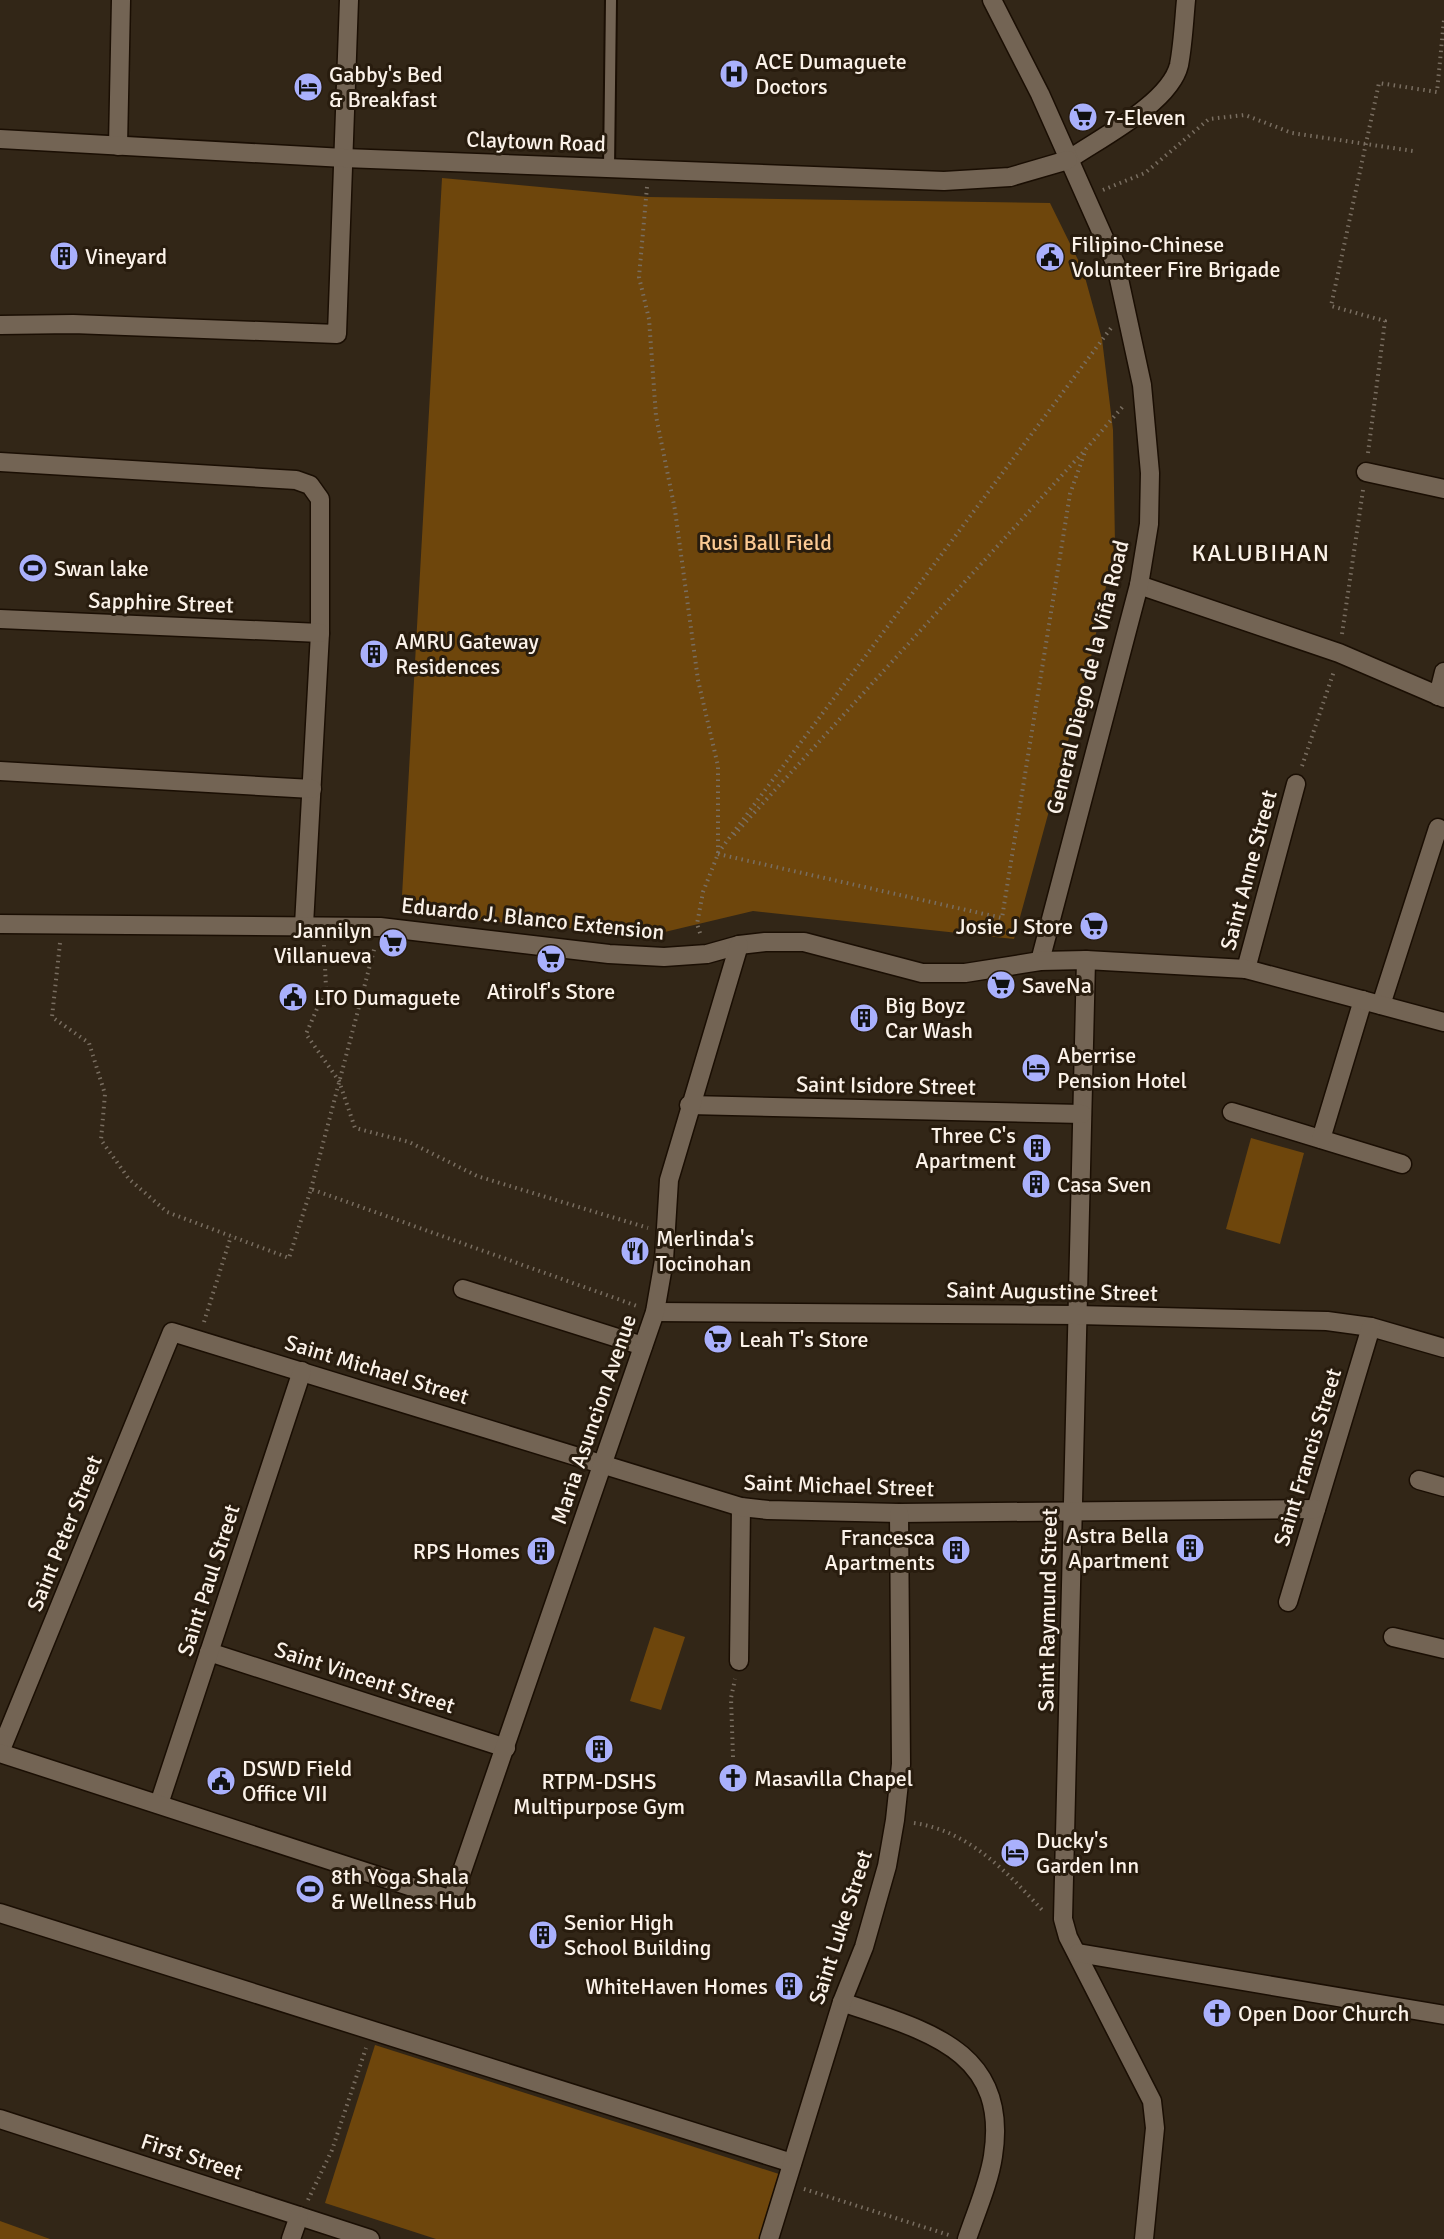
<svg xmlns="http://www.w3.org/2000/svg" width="1444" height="2239" font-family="Signika,sans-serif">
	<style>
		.green { fill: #6e460c }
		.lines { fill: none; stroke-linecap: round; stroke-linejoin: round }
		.lane-casing { stroke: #1a0e03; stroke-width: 14 }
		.street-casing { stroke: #1a0e03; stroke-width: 21 }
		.secondary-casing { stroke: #1a0e03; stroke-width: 21 }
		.path { stroke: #796e61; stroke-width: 4; stroke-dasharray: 1.5 4.5; stroke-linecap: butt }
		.lane { stroke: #736454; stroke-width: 10 }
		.street { stroke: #736454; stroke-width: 18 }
		.secondary { stroke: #736454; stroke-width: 18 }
		.labels { text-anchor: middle; stroke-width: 6; stroke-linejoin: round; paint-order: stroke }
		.poi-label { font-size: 22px; fill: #fbf2e9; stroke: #281c0e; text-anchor: start }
		.street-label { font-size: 22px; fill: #fbf2e9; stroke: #281c0e }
		.park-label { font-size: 22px; fill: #fcca93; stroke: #281c0e }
		.neighbourhood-label { font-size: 24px; letter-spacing: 1.5px; fill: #fbf2e9; stroke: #281c0e }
	</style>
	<rect width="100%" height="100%" fill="#322617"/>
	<g class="green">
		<polygon points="442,178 648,197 1050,203 1083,270 1102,339 1113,430 1115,544 1091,657 1014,939 753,911 652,935 401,914"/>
		<polygon points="1251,1138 1304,1153 1280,1244 1226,1229"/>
		<polygon points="654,1627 685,1637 661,1710 630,1701"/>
		<polygon points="375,2045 779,2174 759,2239 436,2239 325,2203"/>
		<polygon points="0,2221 50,2239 0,2239"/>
	</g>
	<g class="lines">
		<g class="lane-casing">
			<polyline id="lane" points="609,168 611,0"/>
		</g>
		<g class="street-casing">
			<g id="street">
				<polyline points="118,146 121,0"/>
				<path d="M1068 160C1100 138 1170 103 1179 65 1183 44 1184 21 1186 0"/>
				<polyline points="0,325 73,324 337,334 349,0"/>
				<polyline points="0,462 296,480 310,485 320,499 320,633 304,925"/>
				<polyline points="1366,472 1444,489"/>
				<polyline points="1139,585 1339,653 1444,698"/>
				<polyline points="0,619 320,633"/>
				<polyline points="1438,696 1444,672"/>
				<polyline points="0,771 312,789"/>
				<polyline points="1086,960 1063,1919 1068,1937 1152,2101 1155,2128 1144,2239"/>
				<polyline points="1246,969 1296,784"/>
				<polyline points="1381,1005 1438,828"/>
				<polyline points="689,1105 1082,1114"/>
				<polyline points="1232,1112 1402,1164"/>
				<polyline points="1321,1139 1363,1000"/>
				<polyline points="463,1289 643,1346"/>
				<polyline points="655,1312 1077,1315 1327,1321 1371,1327 1444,1348"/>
				<polyline points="1419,1480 1444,1487"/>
				<polyline points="1288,1602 1371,1327"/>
				<polyline points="1393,1637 1444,1649"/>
				<polyline points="209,1652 506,1748"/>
				<polyline points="739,1661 741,1507"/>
				<polyline points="0,1752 172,1332 741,1507 768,1510 899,1513 1316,1509"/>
				<polyline points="159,1804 302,1371"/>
				<polyline points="0,1913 792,2163"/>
				<polyline points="1078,1953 1444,2015"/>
				<path d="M842 2002C922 2030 1010 2048 993 2156 989 2183 976 2212 967 2239"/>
				<polyline points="0,2119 370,2239"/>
				<polyline points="291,2239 299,2216"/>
				<polyline points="769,2239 842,2002 864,1947 887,1866 895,1820 901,1764 899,1513"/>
			</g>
		</g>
		<g class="secondary-casing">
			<g id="secondary">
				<polyline points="992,0 1040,94 1116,265 1142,385 1150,473 1149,524 1139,585 1040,961"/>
				<polyline points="0,139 344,158 944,181 1010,177 1068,160"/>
				<polyline points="0,924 380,927 609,954 664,957 707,954 739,945 765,942 804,942 922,973 965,973 1040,961 1086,960 1246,969 1444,1022"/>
				<polyline points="0,1753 452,1900 655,1312 664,1260 669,1180 739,945"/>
			</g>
		</g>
		<g class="path">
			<polyline points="647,187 639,277 649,319 656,416 675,510 698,680 718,766 718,854 703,892 697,924 701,936"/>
			<polyline points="1103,190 1145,173 1209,119 1245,115 1292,133 1413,151"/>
			<polyline points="1368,453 1385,321 1331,306 1379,83 1437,92 1444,20"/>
			<polyline points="1342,634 1363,490"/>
			<polyline points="1302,766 1334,671"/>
			<polyline points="734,835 1085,450"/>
			<polyline points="718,853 1111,328"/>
			<polyline points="718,854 1002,918 1070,494 1086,449 1125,404"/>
			<polyline points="60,943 52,1017 89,1043 105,1094 101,1140 129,1179 167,1212 289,1258 311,1189 637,1306"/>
			<polyline points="324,945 326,988 306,1034 339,1081 355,1128 409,1142 477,1176 648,1228"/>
			<polyline points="311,1189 375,946"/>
			<polyline points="204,1322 231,1236"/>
			<polyline points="733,1757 731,1698 735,1679"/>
			<path d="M914 1823C969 1831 1007 1872 1043 1911"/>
			<polyline points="804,2189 949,2235"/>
			<polyline points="308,2200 332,2150 366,2048"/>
		</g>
		<use href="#lane" class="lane"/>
		<use href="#street" class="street"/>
		<use href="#secondary" class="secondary"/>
	</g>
	<defs>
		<g id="hospital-disc" transform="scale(1.5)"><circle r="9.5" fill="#a9b0fc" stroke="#281c0e"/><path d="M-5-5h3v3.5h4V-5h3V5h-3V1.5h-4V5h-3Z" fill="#111"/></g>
		<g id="hotel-disc" transform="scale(1.5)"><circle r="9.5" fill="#a9b0fc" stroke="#281c0e"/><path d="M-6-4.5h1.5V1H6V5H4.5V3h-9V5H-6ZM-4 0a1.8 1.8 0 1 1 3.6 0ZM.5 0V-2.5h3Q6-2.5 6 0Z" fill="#111"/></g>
		<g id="supermarket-disc" transform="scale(1.5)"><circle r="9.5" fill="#a9b0fc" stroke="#281c0e"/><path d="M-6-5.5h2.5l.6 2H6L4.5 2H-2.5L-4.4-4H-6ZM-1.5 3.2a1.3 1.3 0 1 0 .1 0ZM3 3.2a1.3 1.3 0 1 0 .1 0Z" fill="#111"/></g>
		<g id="building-disc" transform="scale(1.5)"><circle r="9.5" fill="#a9b0fc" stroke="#281c0e"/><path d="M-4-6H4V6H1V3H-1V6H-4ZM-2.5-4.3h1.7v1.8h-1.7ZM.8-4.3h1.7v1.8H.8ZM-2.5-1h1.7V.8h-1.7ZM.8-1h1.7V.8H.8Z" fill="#111"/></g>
		<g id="civic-disc" transform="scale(1.5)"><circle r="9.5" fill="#a9b0fc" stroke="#281c0e"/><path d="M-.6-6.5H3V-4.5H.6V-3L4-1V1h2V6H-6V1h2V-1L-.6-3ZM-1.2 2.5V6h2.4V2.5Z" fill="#111"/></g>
		<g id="stadium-disc" transform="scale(1.5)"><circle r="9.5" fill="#a9b0fc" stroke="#281c0e"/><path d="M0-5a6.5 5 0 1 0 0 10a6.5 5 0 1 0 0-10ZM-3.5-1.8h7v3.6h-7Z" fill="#111"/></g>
		<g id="restaurant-disc" transform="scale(1.5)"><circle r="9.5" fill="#a9b0fc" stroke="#281c0e"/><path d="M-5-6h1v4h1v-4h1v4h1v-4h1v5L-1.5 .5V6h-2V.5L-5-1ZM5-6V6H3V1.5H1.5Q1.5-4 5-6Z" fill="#111"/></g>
		<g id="church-disc" transform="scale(1.5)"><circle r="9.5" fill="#a9b0fc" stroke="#281c0e"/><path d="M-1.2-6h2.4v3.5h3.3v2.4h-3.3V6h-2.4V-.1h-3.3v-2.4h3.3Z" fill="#111"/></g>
	</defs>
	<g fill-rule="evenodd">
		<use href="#hospital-disc" x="734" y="74"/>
		<use href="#hotel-disc" x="308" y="87"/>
		<use href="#supermarket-disc" x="1083" y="117"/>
		<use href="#building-disc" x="64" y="256"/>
		<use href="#civic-disc" x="1050" y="257"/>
		<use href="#stadium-disc" x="33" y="568"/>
		<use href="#building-disc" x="374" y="654"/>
		<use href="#supermarket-disc" x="1094" y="926"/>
		<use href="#supermarket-disc" x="393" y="943"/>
		<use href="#supermarket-disc" x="551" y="959"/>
		<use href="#supermarket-disc" x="1001" y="985"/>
		<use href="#civic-disc" x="293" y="997"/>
		<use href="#building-disc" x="864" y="1018"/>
		<use href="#hotel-disc" x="1036" y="1068"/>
		<use href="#building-disc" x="1037" y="1148"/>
		<use href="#building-disc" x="1036" y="1184"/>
		<use href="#restaurant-disc" x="635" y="1251"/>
		<use href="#supermarket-disc" x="718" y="1339"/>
		<use href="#building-disc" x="1190" y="1548"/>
		<use href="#building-disc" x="956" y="1550"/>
		<use href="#building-disc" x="541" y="1551"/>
		<use href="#building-disc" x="599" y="1749"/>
		<use href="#church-disc" x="733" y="1778"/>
		<use href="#civic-disc" x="221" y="1781"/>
		<use href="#hotel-disc" x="1015" y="1853"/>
		<use href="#stadium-disc" x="310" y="1889"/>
		<use href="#building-disc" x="543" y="1935"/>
		<use href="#building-disc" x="789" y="1986"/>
		<use href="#church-disc" x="1217" y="2013"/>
	</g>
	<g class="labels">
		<g class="poi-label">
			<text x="755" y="69">ACE Dumaguete<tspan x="755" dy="25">Doctors</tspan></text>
			<text x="329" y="82">Gabby's Bed<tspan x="329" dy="25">&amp; Breakfast</tspan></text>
			<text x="1104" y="125">7-Eleven</text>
			<text x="1071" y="252">Filipino-Chinese<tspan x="1071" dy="25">Volunteer Fire Brigade</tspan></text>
			<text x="85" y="264">Vineyard</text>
			<text x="54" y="576">Swan lake</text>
			<text x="395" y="649">AMRU Gateway<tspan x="395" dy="25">Residences</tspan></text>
			<text x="1073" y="934" text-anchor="end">Josie J Store</text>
			<text x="372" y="938" text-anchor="end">Jannilyn<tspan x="372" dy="25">Villanueva</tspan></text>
			<text x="1022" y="993">SaveNa</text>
			<text x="551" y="999" text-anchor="middle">Atirolf's Store</text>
			<text x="314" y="1005">LTO Dumaguete</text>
			<text x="885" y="1013">Big Boyz<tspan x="885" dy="25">Car Wash</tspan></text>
			<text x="1057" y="1063">Aberrise<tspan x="1057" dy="25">Pension Hotel</tspan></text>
			<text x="1016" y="1143" text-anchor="end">Three C's<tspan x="1016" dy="25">Apartment</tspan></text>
			<text x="1057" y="1192">Casa Sven</text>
			<text x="656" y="1246">Merlinda's<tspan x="656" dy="25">Tocinohan</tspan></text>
			<text x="739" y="1347">Leah T's Store</text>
			<text x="1169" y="1543" text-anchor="end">Astra Bella<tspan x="1169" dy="25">Apartment</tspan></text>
			<text x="935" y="1545" text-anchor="end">Francesca<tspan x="935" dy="25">Apartments</tspan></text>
			<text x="520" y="1559" text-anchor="end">RPS Homes</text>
			<text x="242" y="1776">DSWD Field<tspan x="242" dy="25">Office VII</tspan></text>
			<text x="754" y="1786">Masavilla Chapel</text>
			<text x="599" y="1789" text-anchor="middle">RTPM-DSHS<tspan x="599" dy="25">Multipurpose Gym</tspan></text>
			<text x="1036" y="1848">Ducky's<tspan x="1036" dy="25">Garden Inn</tspan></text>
			<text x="331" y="1884">8th Yoga Shala<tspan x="331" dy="25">&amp; Wellness Hub</tspan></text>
			<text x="564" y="1930">Senior High<tspan x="564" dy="25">School Building</tspan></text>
			<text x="768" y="1994" text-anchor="end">WhiteHaven Homes</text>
			<text x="1238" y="2021">Open Door Church</text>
		</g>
		<g class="street-label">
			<text transform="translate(536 141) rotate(2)" y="8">Claytown Road</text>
			<text transform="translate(161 602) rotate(2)" y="8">Sapphire Street</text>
			<text transform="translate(1087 677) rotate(-76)" y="8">General Diego de la Viña Road</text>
			<text transform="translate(1248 870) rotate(-75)" y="8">Saint Anne Street</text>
			<text transform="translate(533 918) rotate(6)" y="8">Eduardo J. Blanco Extension</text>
			<text transform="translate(886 1085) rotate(1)" y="8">Saint Isidore Street</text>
			<text transform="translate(1052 1291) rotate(1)" y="8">Saint Augustine Street</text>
			<text transform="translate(377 1369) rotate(17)" y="8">Saint Michael Street</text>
			<text transform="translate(593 1419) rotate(-71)" y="8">Maria Asuncion Avenue</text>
			<text transform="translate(1307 1457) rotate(-73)" y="8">Saint Francis Street</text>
			<text transform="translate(839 1485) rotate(2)" y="8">Saint Michael Street</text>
			<text transform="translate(64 1533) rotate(-68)" y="8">Saint Peter Street</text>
			<text transform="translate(208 1580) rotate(-72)" y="8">Saint Paul Street</text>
			<text transform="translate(1047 1610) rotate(-89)" y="8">Saint Raymund Street</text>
			<text transform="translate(365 1677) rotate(18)" y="8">Saint Vincent Street</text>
			<text transform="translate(840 1927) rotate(-72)" y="8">Saint Luke Street</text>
			<text transform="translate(192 2156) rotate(18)" y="8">First Street</text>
		</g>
		<g class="park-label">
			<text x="765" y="550">Rusi Ball Field</text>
		</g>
		<g class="neighbourhood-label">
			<text x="1261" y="561">KALUBIHAN</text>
		</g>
	</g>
</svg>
